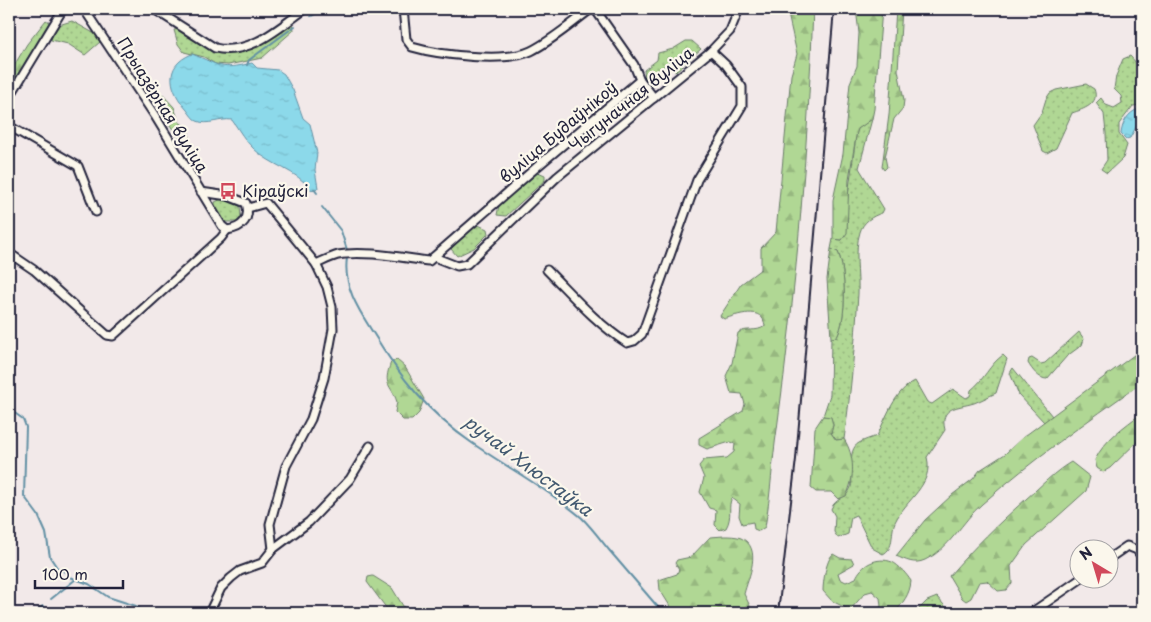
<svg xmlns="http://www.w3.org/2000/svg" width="1151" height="622" font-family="'Playpen Sans',sans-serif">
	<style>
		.grass { fill: url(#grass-dots); stroke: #697c68 }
		.forest { fill: url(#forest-firs); stroke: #697c68 }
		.water { fill: url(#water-ripples); stroke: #6290a4 }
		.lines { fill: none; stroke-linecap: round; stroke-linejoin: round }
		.stream { stroke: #6290a4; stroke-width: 2 }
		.street-casing { stroke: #22223b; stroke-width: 11 }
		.street { stroke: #fbf7ec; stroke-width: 7 }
		.rail { stroke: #22223b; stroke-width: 2 }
		.labels { text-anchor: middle; stroke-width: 4.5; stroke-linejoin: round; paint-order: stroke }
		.street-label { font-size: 16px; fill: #22223b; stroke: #fbf7ec }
		.poi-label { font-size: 16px; fill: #22223b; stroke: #fbf7ec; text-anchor: start }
		.water-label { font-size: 18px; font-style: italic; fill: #425970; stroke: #fbf7ec }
	</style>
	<defs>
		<pattern id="grass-dots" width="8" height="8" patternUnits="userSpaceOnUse" patternTransform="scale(1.25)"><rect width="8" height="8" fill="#b0d794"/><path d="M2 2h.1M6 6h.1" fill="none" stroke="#97b880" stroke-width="1.8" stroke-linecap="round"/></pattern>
		<pattern id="forest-firs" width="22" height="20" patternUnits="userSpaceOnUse" patternTransform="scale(1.25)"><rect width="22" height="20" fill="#b0d794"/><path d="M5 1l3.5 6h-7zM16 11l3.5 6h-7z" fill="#97b880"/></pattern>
		<pattern id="water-ripples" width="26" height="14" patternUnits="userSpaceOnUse" patternTransform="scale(1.25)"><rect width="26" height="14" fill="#8cd9ea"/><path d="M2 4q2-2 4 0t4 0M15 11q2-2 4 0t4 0" fill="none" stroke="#78baca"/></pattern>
	</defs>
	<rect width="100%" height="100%" fill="#f2e9e9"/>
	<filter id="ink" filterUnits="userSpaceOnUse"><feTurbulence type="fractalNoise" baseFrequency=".02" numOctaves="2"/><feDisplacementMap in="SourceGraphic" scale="10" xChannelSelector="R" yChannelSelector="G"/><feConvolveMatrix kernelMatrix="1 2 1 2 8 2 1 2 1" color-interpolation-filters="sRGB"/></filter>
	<g filter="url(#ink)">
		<g class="grass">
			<polygon points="72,21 97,35 100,42 85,55 68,44 51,40 55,26"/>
			<polygon points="289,23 293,23 294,30 262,58 228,65 215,64 204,57 184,52 178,44 174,30 180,29 213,49 241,49"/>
			<polygon points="686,41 692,41 701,49 675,72 671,66 665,65 651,76 655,85 653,86 645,77 644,70 657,60 658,53 673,49"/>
			<polygon points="1130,56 1139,66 1138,74 1142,78 1142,105 1133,106 1119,124 1119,134 1127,145 1123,158 1107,173 1101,169 1107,160 1106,133 1104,114 1096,103 1101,98 1106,105 1114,108 1122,103 1121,96 1114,89 1116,76 1123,59"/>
			<path d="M1086 84 1094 89C1100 104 1084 109 1072 113L1056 148 1047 153 1043 151 1033 125 1042 112 1046 99 1050 93 1056 90Z"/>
			<polygon points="150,91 160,92 174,107 179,122 187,127 190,137 186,141 180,140 152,98"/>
			<path d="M872 119 859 168 884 209 882 213C872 216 863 222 860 232 854 251 859 274 858 294 855 342 851 392 844 439L836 440 831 433 833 425 831 418 823 416 830 395 831 338 837 337C847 318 846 271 838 252L831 249 833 239 842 240 857 129Z"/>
			<polygon points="538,172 545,175 545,180 506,216 497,215 499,205"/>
			<polygon points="224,198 240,206 241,217 236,222 225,222 215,209 215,202"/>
			<polygon points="474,223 487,229 488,234 474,248 457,256 451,249"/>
			<path d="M1079 332 1084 339 1082 345 1067 356 1047 379C1039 379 1032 370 1028 363L1029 359 1032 358 1041 364 1045 363Z"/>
			<path d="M1003 355 1007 359 996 393C989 396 982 400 974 403 958 408 939 406 945 430L927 457C934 485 906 499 895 522 890 534 895 548 883 554L872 548 856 515 851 517 848 534 838 538 834 532 835 516 831 509C835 498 847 499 851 487 854 475 846 450 859 443 864 440 871 438 877 436 886 418 895 390 915 381L927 402 932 404 953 389 966 398 970 396 971 390C984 380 989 365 1003 355Z"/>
			<polygon points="1013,368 1052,416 1044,422 1019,395 1010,373"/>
			<polygon points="937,597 951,613 915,613 927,601"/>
		</g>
		<g class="forest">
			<path d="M789 9H813C808 149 796 289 777 429 772 461 771 494 765 527L759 531 754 529 753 522 742 524 739 516 740 504 732 498C727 506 733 516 726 528L720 530 715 525 716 510 709 508 700 492 704 478 699 466 704 460 727 458 734 452 735 444 730 442 707 449 699 445V438L743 411 745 404 742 394 731 393 726 376 732 363 738 333C747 327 756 333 765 326 763 305 737 315 724 319L720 316 741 284 761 269V248L776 232 791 75 797 54 788 14Z"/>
			<polygon points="856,9 882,9 874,109 872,119 858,129 856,136 849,179 847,233 842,240 833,239 833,200 843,154 850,83 857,66 859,33"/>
			<polygon points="896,9 902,9 898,70 904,100 903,108 894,119 885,157 887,167 884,170 882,167 889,115"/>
			<path d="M46 20 49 22C49 38 35 44 29 56 23 65 17 81 9 86V74L27 44Z"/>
			<path d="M831 249 838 252C846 271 847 318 837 337L831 338 827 279Z"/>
			<path d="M1142 349V382L1140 384C1086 422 1032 460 982 504 962 521 950 549 925 560 914 565 906 560 896 556L925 520 952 495 973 479 980 470 1005 454 1022 438Z"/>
			<path d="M397 360 405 367 424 399 419 413 412 420H403L395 412 397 402C391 383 382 387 391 362Z"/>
			<path d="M1142 413V437L1110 468 1103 472 1097 468 1095 460C1105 439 1124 427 1142 413Z"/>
			<path d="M823 416 831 417 833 425 831 433 836 440 844 439C855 456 855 478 846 496L838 499 831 492H816L811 488 815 428Z"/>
			<path d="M1071 462 1090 477 1086 491 1026 545 1011 566 1012 583 1006 590 998 591 987 581 979 582 971 598 966 601 962 598 949 576C973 548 999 523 1026 499 1041 486 1054 472 1071 462Z"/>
			<path d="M724 536C729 536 736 536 741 538 763 548 748 578 744 594L750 606 748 613H657L670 606 660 590 659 580 677 574 679 569 675 563 677 560 691 557 710 537Z"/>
			<path d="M833 554 840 558 852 559 854 564 838 573 840 579 846 582 856 578C861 565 877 556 892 562 899 565 907 575 911 581 910 595 902 603 895 613H875L881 606 880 598 872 591 865 593 850 610 832 601 823 591C823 582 826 560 833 554Z"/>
			<polygon points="373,576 392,588 403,606 411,613 390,613 367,582 368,577"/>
		</g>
		<g class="water">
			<path d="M192 54C221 65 219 71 252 63L257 68 278 70 284 74 293 90 303 118 310 124 317 153 315 170 318 188 311 190C297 170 271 166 254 149 245 141 239 130 232 120 220 118 208 126 197 121 193 119 190 114 187 110 170 91 162 66 192 54Z"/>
			<path d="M1139 109 1142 116 1130 138 1126 139 1121 134C1122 123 1128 112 1139 109Z"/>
		</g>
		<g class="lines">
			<g class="stream">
				<polyline points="311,16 324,9"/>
				<polyline points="247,65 249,60 295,26"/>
				<polyline points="314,189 317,193"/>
				<polyline points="322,207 341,231 347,250"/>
				<path d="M347 258C343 286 358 309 372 331 400 377 428 413 472 443 508 468 548 489 582 518 592 528 600 539 609 550 627 571 645 592 663 613"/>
				<polyline points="9,409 23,419 26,427 24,496 38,515 46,533 50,557 58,569 66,572 70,577 89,584 108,597 136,606 146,613"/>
				<polyline points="51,599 76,579"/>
				<polyline points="34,613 43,606"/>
			</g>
			<g class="street-casing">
				<g id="street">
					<path d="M84 9 155 116 222 226 227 230C243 228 251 218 246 203L228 196 201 192"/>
					<path d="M154 9 215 48C249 56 279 28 305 9"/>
					<path d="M403 9 406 39 412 47C439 55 506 63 531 51 553 40 572 23 591 9"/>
					<polyline points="640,80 654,98"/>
					<polyline points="9,98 63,9"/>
					<polyline points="9,126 78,166 96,212"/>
					<polyline points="248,208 266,203 316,264 327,287 332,307 333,329 324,378 311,419 286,466 270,524 273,549"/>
					<polyline points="9,253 34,270 107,335 113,336 221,238 227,230"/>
					<polyline points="434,257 457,266 467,264 557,177 711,51 730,31 739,9"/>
					<path d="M316 264C323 261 331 257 338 255 363 250 404 258 429 261L539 165 640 80 634 65 595 9"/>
					<path d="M547 270C572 295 596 323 627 343L634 341 642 334 697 180 742 106V87L726 65 711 51"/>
					<polyline points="1108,559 1127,546 1137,550 1142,557"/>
					<polyline points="209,613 221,588 231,578 240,571 262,563 273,549 309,522 350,479 370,446"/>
					<polyline points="1031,613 1079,580"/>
				</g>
			</g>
			<use href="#street" class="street"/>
			<polyline class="rail" points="778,613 796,459 834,9"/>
		</g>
	</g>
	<defs>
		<g id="bus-bare" transform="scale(1.35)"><path d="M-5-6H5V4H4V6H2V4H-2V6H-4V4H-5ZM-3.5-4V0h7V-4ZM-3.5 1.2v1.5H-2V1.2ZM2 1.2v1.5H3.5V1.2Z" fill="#d1495b" stroke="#fbf7ec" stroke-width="2.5" paint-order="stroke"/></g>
	</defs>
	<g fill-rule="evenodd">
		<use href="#bus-bare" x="228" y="191"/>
	</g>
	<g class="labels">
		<g class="street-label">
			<text transform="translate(631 99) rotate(-39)" y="6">Чыгуначная вуліца</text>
			<text transform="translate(163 105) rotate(58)" y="6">Прыазёрная вуліца</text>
			<text transform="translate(558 132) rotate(-40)" y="6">вуліца Будаўнікоў</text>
		</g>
		<g class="poi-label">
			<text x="242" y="197">Кіраўскі</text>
		</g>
		<g class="water-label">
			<text transform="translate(528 466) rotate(37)" y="6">ручай Хлюстаўка</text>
		</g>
	</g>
	<rect width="1151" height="622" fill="none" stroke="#fbf7ec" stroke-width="30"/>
	<rect x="15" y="15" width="1121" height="592" fill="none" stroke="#22223b" stroke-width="2" filter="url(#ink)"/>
	<g transform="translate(1094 564) rotate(322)"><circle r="24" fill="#fbf7ec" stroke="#a4a2a5"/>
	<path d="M0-4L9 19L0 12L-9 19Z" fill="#d1495b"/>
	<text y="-8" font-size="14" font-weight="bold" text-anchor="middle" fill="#22223b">N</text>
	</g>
	<path d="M35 580v8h88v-8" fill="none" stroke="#22223b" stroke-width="2.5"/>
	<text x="42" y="580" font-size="15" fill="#22223b" stroke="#fbf7ec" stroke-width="4" paint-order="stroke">100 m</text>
</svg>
